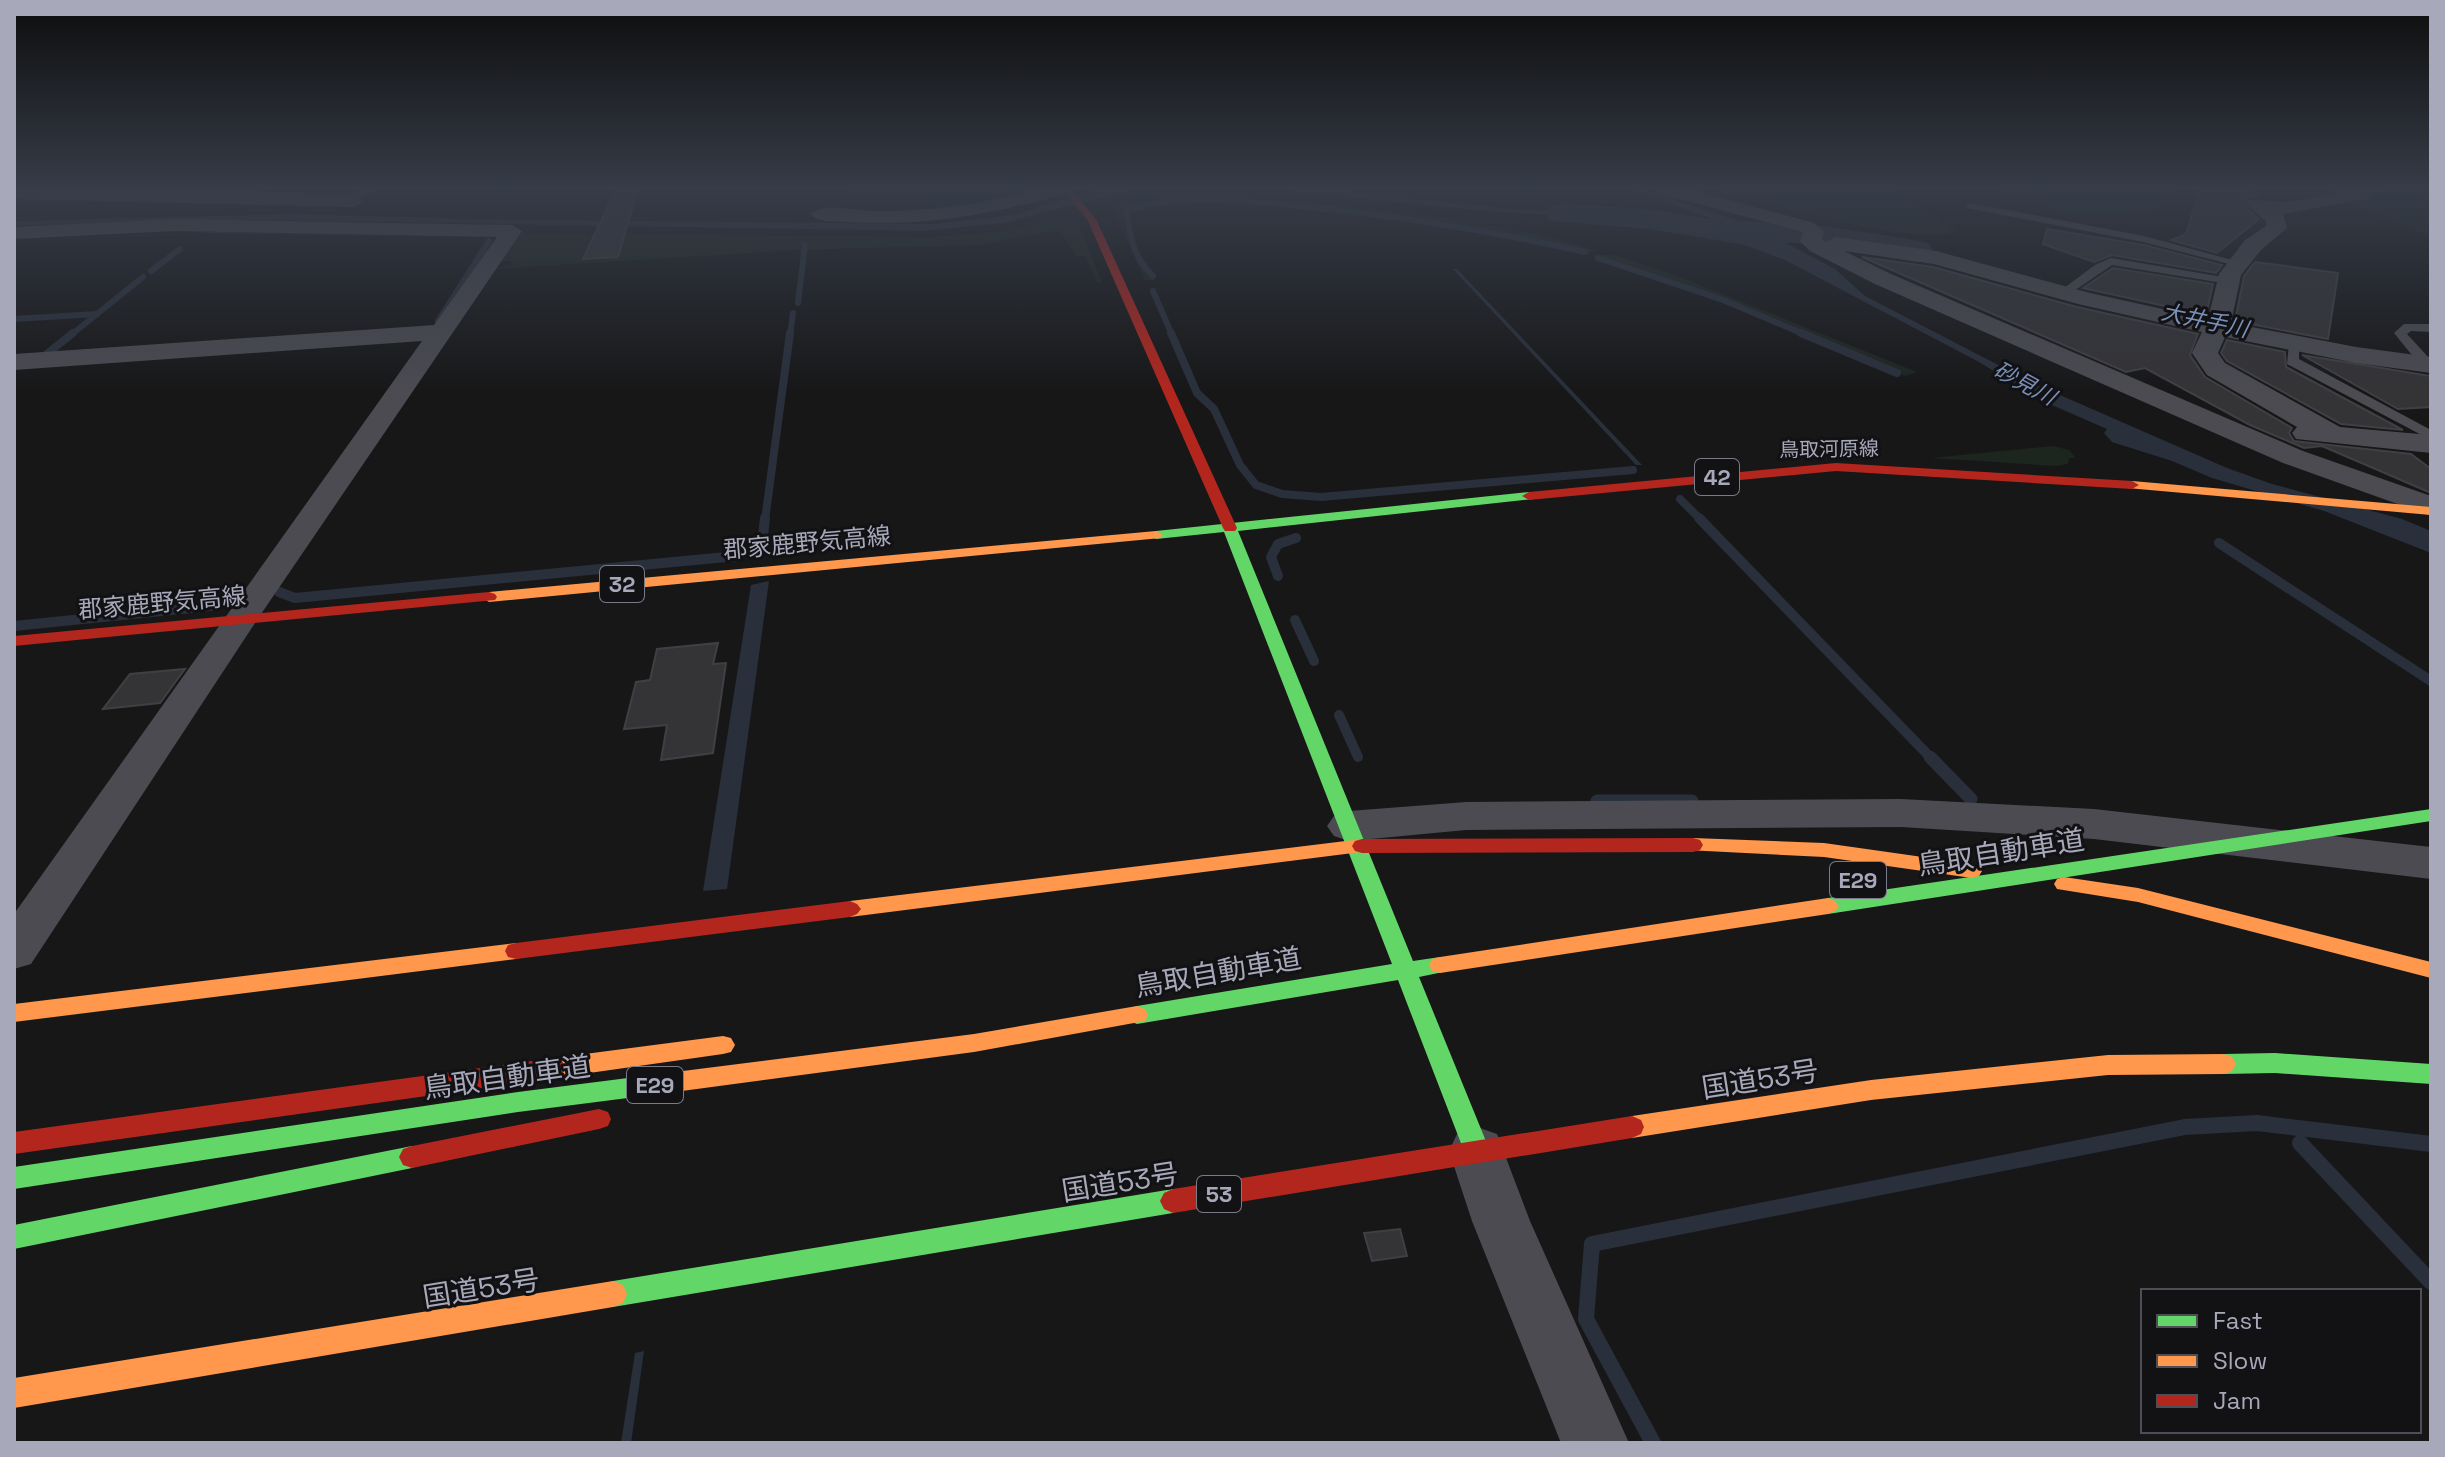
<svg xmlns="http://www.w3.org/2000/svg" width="2445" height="1457" font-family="'Space Grotesk','Noto Sans JP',sans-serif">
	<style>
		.green { fill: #1d251f }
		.water { fill: #29303b }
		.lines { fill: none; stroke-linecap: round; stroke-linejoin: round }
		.stream-far4 { stroke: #29303b; stroke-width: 6 }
		.stream-far3 { stroke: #29303b; stroke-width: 8 }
		.stream-far2 { stroke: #29303b; stroke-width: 10 }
		.stream-far1 { stroke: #29303b; stroke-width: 13 }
		.stream { stroke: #29303b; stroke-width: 16 }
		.river { fill: #29303b; fill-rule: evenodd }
		.building { fill: #343336; stroke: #404044; stroke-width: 2 }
		.lane { fill: #4b4b51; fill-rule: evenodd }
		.street { fill: #4b4b51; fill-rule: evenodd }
		.fast { fill: #63d668; fill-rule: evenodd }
		.slow { fill: #ff974d; fill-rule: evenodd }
		.jam { fill: #b3261e; fill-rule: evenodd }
		.labels { text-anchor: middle; stroke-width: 6; stroke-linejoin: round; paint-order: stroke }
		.far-street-label { font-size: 20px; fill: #a7a9ba; stroke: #121114 }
		.far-water-label { font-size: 22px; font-style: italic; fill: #7a90b8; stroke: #121114 }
		.shield { fill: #121114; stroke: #7a7b88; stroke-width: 2 }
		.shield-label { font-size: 22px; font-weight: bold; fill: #a7a9ba }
		.street-label { font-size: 24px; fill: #a7a9ba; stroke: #121114 }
		.near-street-label { font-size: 28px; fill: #a7a9ba; stroke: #121114 }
	</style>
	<rect width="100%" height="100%" fill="#171718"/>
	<g class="green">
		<path d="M834 189H1033C974 220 895 204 834 189Z"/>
		<path d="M1710 189H1890L1955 230 1954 233C1902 244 1766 204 1710 189Z"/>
		<polygon points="1992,189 2176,189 2160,209 2138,215 2067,215"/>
		<polygon points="2318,189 2431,189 2431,238"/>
		<path d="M1208 192 1443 217 1555 238 1595 250 1588 253C1488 229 1389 214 1287 205 1234 200 1174 188 1124 211 1126 238 1135 264 1158 281L1145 280 1111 205 1167 193Z"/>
		<polygon points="1062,220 1078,222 1102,283 1097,282 1085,256 1076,256 1062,234 1056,230 980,245 799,250 490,269 511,265 512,261 501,261 512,236 521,233 932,237 996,232"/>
		<polygon points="1593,255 1614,255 1675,275 1917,372 1905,376 1723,299"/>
		<polygon points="2053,446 2069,450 2076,458 2069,458 2068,464 2056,466 1931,458"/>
	</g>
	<g class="water">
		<polygon points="1100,189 1135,189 1005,223 924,231 249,220 14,226 14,221 293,214 471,219 934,224 1014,215"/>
		<polygon points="1275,189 1325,189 1511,209 1652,216 1651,222 1476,210"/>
		<polygon points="1631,189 1640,189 1736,220 1774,240 1780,240 1835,269 1865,296 2037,385 2227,468 2272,484 2402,519 2431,531 2431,553 2324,511 2212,478 2172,461 2112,442 2104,433 2107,429 2045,402 1979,362 1785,260 1691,225 1724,226 1721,222"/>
		<polygon points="213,232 489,238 208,233 14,241"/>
		<polygon points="1453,269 1457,269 1642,465 1636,465"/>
		<polygon points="769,581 727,889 703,891 751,585"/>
		<polygon points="644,1351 631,1443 621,1443 635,1353"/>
	</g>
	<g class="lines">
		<g class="stream-far4">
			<polyline points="1598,258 1723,300 1806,335"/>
			<polyline points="151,271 180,249"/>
			<path d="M1153 276C1134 258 1129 235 1127 210 1183 193 1239 200 1296 206 1394 215 1490 231 1585 252"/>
			<polyline points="1153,291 1172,335"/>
			<polyline points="798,303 805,245"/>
			<polyline points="14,319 97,314"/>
			<polyline points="438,321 489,241"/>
			<polyline points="71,335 143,277"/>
			<polyline points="790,335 793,313"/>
		</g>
		<g class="stream-far3">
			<polyline points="1171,333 1197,393 1214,409 1240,465 1256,485 1282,494 1321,497 1633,470"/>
			<polyline points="1801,333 1897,373"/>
			<polyline points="43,357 73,333"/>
			<polyline points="1680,499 1701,520"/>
			<polyline points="765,520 790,333"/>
		</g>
		<g class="stream-far2">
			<polyline points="1699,518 1932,759"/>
			<polyline points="763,536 765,518"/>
			<polyline points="2219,543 2431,681"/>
			<polyline points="1278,576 1271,557 1278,544 1296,538"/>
			<polyline points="279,592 295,598 737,556"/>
			<polyline points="1295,620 1314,661"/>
			<polyline points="14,626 211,606 242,593"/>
			<polyline points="1339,715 1358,757"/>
		</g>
		<g class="stream-far1">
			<polyline points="1930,757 1971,799"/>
			<polyline points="1597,801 1692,801"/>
		</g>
		<g class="stream">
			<polyline points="2300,1143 2431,1282"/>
			<polyline points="1653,1443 1586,1319 1592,1244 2185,1127 2257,1123 2431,1144"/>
		</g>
		<path class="river" d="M1562 204 1648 209 1735 223 1744 221 1832 227 1915 240 1928 243 1933 251 1928 259 1915 262C1867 254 1799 235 1753 246L1648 229 1550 221 1545 214 1550 207Z"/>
	</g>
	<g class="building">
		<polygon points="616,189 638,189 618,257 583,259"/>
		<polygon points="2200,189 2244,189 2260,198 2249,197 2243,204 2259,219 2217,253 2171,240 2186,234"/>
		<polygon points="2047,229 2144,245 2222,265 2216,273 2112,255 2094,262 2043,244"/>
		<polygon points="1862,257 1933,267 2077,307 2198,334 2190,355 2205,377 2292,428 2289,433 2294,441 2411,454 2431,469 2431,493 2322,446 2304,448 2250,425 2145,368 2126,372"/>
		<polygon points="2255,262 2338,273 2328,339 2235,321 2244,276"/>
		<polygon points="2113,268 2213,284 2206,315 2083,288"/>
		<polygon points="2227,340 2285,352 2286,367 2403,430 2341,424 2227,361 2221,353"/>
		<polygon points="2302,355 2431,376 2431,407 2398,409"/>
		<polygon points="718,643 713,664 726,663 713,753 661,760 667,725 624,729 636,682 650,680 657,649"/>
		<polygon points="185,669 160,703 103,709 130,674"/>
		<polygon points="1400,1229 1407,1256 1372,1261 1364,1233"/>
	</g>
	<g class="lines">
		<g class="lane">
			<polygon points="364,189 378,189 350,202 342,200"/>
			<polygon points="1971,203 2144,236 2243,263 2237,266 2143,242 1967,208 1967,204"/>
			<polygon points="2111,258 2229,278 2235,281 2229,284 2112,265 2068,295 2060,295 2060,291 2095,265"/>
			<polygon points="2404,324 2431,324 2431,332 2411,331 2407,334 2430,359 2430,365 2420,365 2394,333"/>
			<polygon points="2289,344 2299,347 2299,359 2431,430 2431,440 2287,364"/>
		</g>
		<g class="street">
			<polygon points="14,189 179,189 354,195 364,201 354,207 14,199"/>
			<path d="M1038 189H1070L1068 193C995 214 922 227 846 222 834 221 819 223 811 214 822 202 855 210 871 211 927 212 983 204 1038 189Z"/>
			<polygon points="1655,189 1688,189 1814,223 1824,231 1822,239 1826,242 1836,237 1936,251 2090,293 2208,319 2219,274 2245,240 2266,226 2266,221 2246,204 2249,200 2287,202 2357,189 2380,189 2371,198 2283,214 2287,228 2261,250 2241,275 2231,323 2356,347 2431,357 2431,373 2356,363 2225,337 2218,353 2225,363 2340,427 2431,435 2431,453 2296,439 2292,433 2297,427 2207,375 2192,353 2202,332 2078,304 1934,264 1844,251 1891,274 2303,451 2431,496 2431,516 2283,463 1875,284 1810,251 1800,241 1803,233 1800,231 1657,193"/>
			<polygon points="175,219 512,225 522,231 257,620 31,964 14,969 14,914 422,341 14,370 14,354 434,325 497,237 175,231 14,239 14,227"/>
			<polygon points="1901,799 2094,809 2431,847 2431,879 2094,839 1901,827 1466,830 1349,841 1334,836 1327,826 1334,816 1349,811 1466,802"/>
			<polygon points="1477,1127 1497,1134 1530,1221 1629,1443 1561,1443 1472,1221 1449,1151 1457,1134"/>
		</g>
		<g class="fast">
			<polygon points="1529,492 1534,493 1534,499 1238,531 1413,961 1440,957 1448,959 1451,965 1448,971 1419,977 1490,1151 1486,1159 1477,1162 1468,1159 1464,1151 1398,980 1137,1024 1129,1021 1126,1015 1129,1009 1137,1006 1392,964 1224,532 1156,539 1149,535 1156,531"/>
			<polygon points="2431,809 2431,821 1828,914 1821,911 1817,906 1821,901 1828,898"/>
			<polygon points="2275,1053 2431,1064 2431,1084 2275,1073 2224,1074 2216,1071 2212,1064 2216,1057 2224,1054"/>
			<polygon points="667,1073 676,1076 679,1083 676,1090 667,1093 518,1112 14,1189 14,1167 518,1092"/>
			<polygon points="412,1146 421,1149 425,1157 421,1165 412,1168 14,1249 14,1225"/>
			<polygon points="1173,1189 1182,1193 1186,1201 1182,1209 1173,1213 613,1307 603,1303 599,1294 603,1285 613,1281"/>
		</g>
		<g class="slow">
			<polygon points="2132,481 2431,507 2431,515 2127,488 2127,482"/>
			<polygon points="1156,531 1163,535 1161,538 489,602 481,597 489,592"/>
			<polygon points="1693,838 1824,843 1972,864 1979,866 1982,871 1979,876 1972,878 1824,857 1686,850 1683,845 1686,840"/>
			<polygon points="1362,839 1369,841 1372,846 1369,851 850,917 843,914 839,909 843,904 850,901"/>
			<polygon points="2064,877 2138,888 2431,962 2431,978 2138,902 2057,889 2054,884 2057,879"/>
			<polygon points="1828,898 1835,901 1839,906 1835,911 1828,914 1440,973 1432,971 1429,965 1432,959 1440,957"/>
			<polygon points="516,943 524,945 527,951 524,957 516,959 14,1022 14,1004"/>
			<polygon points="1137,1006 1145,1009 1148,1015 1145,1021 974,1052 667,1093 658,1090 655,1083 658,1076 667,1073 974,1034"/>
			<polygon points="723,1036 731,1038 735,1045 731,1052 723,1054 554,1078 546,1075 542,1068 546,1061 554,1058"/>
			<polygon points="2224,1054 2232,1057 2236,1064 2232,1071 2224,1074 2108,1075 1871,1100 1632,1138 1623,1134 1620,1127 1623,1120 1632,1116 1871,1080 2108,1055"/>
			<polygon points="613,1281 623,1285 627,1294 623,1303 613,1307 14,1408 14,1378"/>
		</g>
		<g class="jam">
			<polygon points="1063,189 1072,189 1097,221 1237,528 1235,531 1225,531 1223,528 1088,221"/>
			<polygon points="1836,463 2132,481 2139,485 2132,489 1836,471 1529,500 1522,496 1529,492"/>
			<polygon points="489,592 495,594 497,597 495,600 14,646 14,636"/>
			<polygon points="1693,838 1700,840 1703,845 1700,850 1693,852 1362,853 1355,851 1352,846 1355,841 1362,839"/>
			<polygon points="850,901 857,904 861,909 857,914 850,917 516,959 508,957 505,951 508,945 516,943"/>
			<polygon points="554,1058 562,1061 566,1068 562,1075 554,1078 14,1154 14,1132"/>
			<polygon points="599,1109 608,1112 611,1119 608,1126 599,1129 412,1168 403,1165 399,1157 403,1149 412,1146"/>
			<polygon points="1632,1116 1641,1120 1644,1127 1641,1134 1632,1138 1173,1213 1164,1209 1160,1201 1164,1193 1173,1189"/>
		</g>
	</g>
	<linearGradient id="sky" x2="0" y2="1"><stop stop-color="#0d0d0d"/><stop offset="0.48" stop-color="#363c48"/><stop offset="1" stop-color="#363c48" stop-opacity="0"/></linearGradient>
	<rect width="2445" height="393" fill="url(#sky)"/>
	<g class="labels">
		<g class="far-street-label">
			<text transform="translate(1829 449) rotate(-1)" y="7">鳥取河原線</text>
		</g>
		<g class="far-water-label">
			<text transform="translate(2205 320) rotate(12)" y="8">大井手川</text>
			<text transform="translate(2025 383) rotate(28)" y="8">砂見川</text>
		</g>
		<g class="shield">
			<rect x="1695" y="459" width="44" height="36" rx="6"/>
			<rect x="600" y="566" width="44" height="36" rx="6"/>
			<rect x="1830" y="862" width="56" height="36" rx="6"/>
			<rect x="627" y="1067" width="56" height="36" rx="6"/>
			<rect x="1197" y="1176" width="44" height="36" rx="6"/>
		</g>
		<g class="shield-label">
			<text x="1717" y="485">42</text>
			<text x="622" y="592">32</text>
			<text x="1858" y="888">E29</text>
			<text x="655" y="1093">E29</text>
			<text x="1219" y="1202">53</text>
		</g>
		<g class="street-label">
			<text transform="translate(807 543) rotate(-5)" y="8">郡家鹿野気高線</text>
			<text transform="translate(162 603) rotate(-5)" y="8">郡家鹿野気高線</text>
		</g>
		<g class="near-street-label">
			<text transform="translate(2001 852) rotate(-9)" y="10">鳥取自動車道</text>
			<text transform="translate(1218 972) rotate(-10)" y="10">鳥取自動車道</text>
			<text transform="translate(507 1077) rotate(-8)" y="10">鳥取自動車道</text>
			<text transform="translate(1760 1079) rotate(-9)" y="10">国道53号</text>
			<text transform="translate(1120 1182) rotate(-9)" y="10">国道53号</text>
			<text transform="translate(481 1288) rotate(-9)" y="10">国道53号</text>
		</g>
	</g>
	<rect width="2445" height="1457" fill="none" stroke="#a7a9ba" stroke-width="32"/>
	<rect x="2141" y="1289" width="280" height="144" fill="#121114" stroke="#4e4e56" stroke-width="2"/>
	<rect x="2157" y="1315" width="40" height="12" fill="#63d668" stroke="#4e4e56" stroke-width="2"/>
	<text x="2213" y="1329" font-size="24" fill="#a7a9ba">Fast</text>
	<rect x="2157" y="1355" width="40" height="12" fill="#ff974d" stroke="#4e4e56" stroke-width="2"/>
	<text x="2213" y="1369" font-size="24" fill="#a7a9ba">Slow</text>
	<rect x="2157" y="1395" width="40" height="12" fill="#b3261e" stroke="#4e4e56" stroke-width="2"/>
	<text x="2213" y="1409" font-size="24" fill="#a7a9ba">Jam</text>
</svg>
